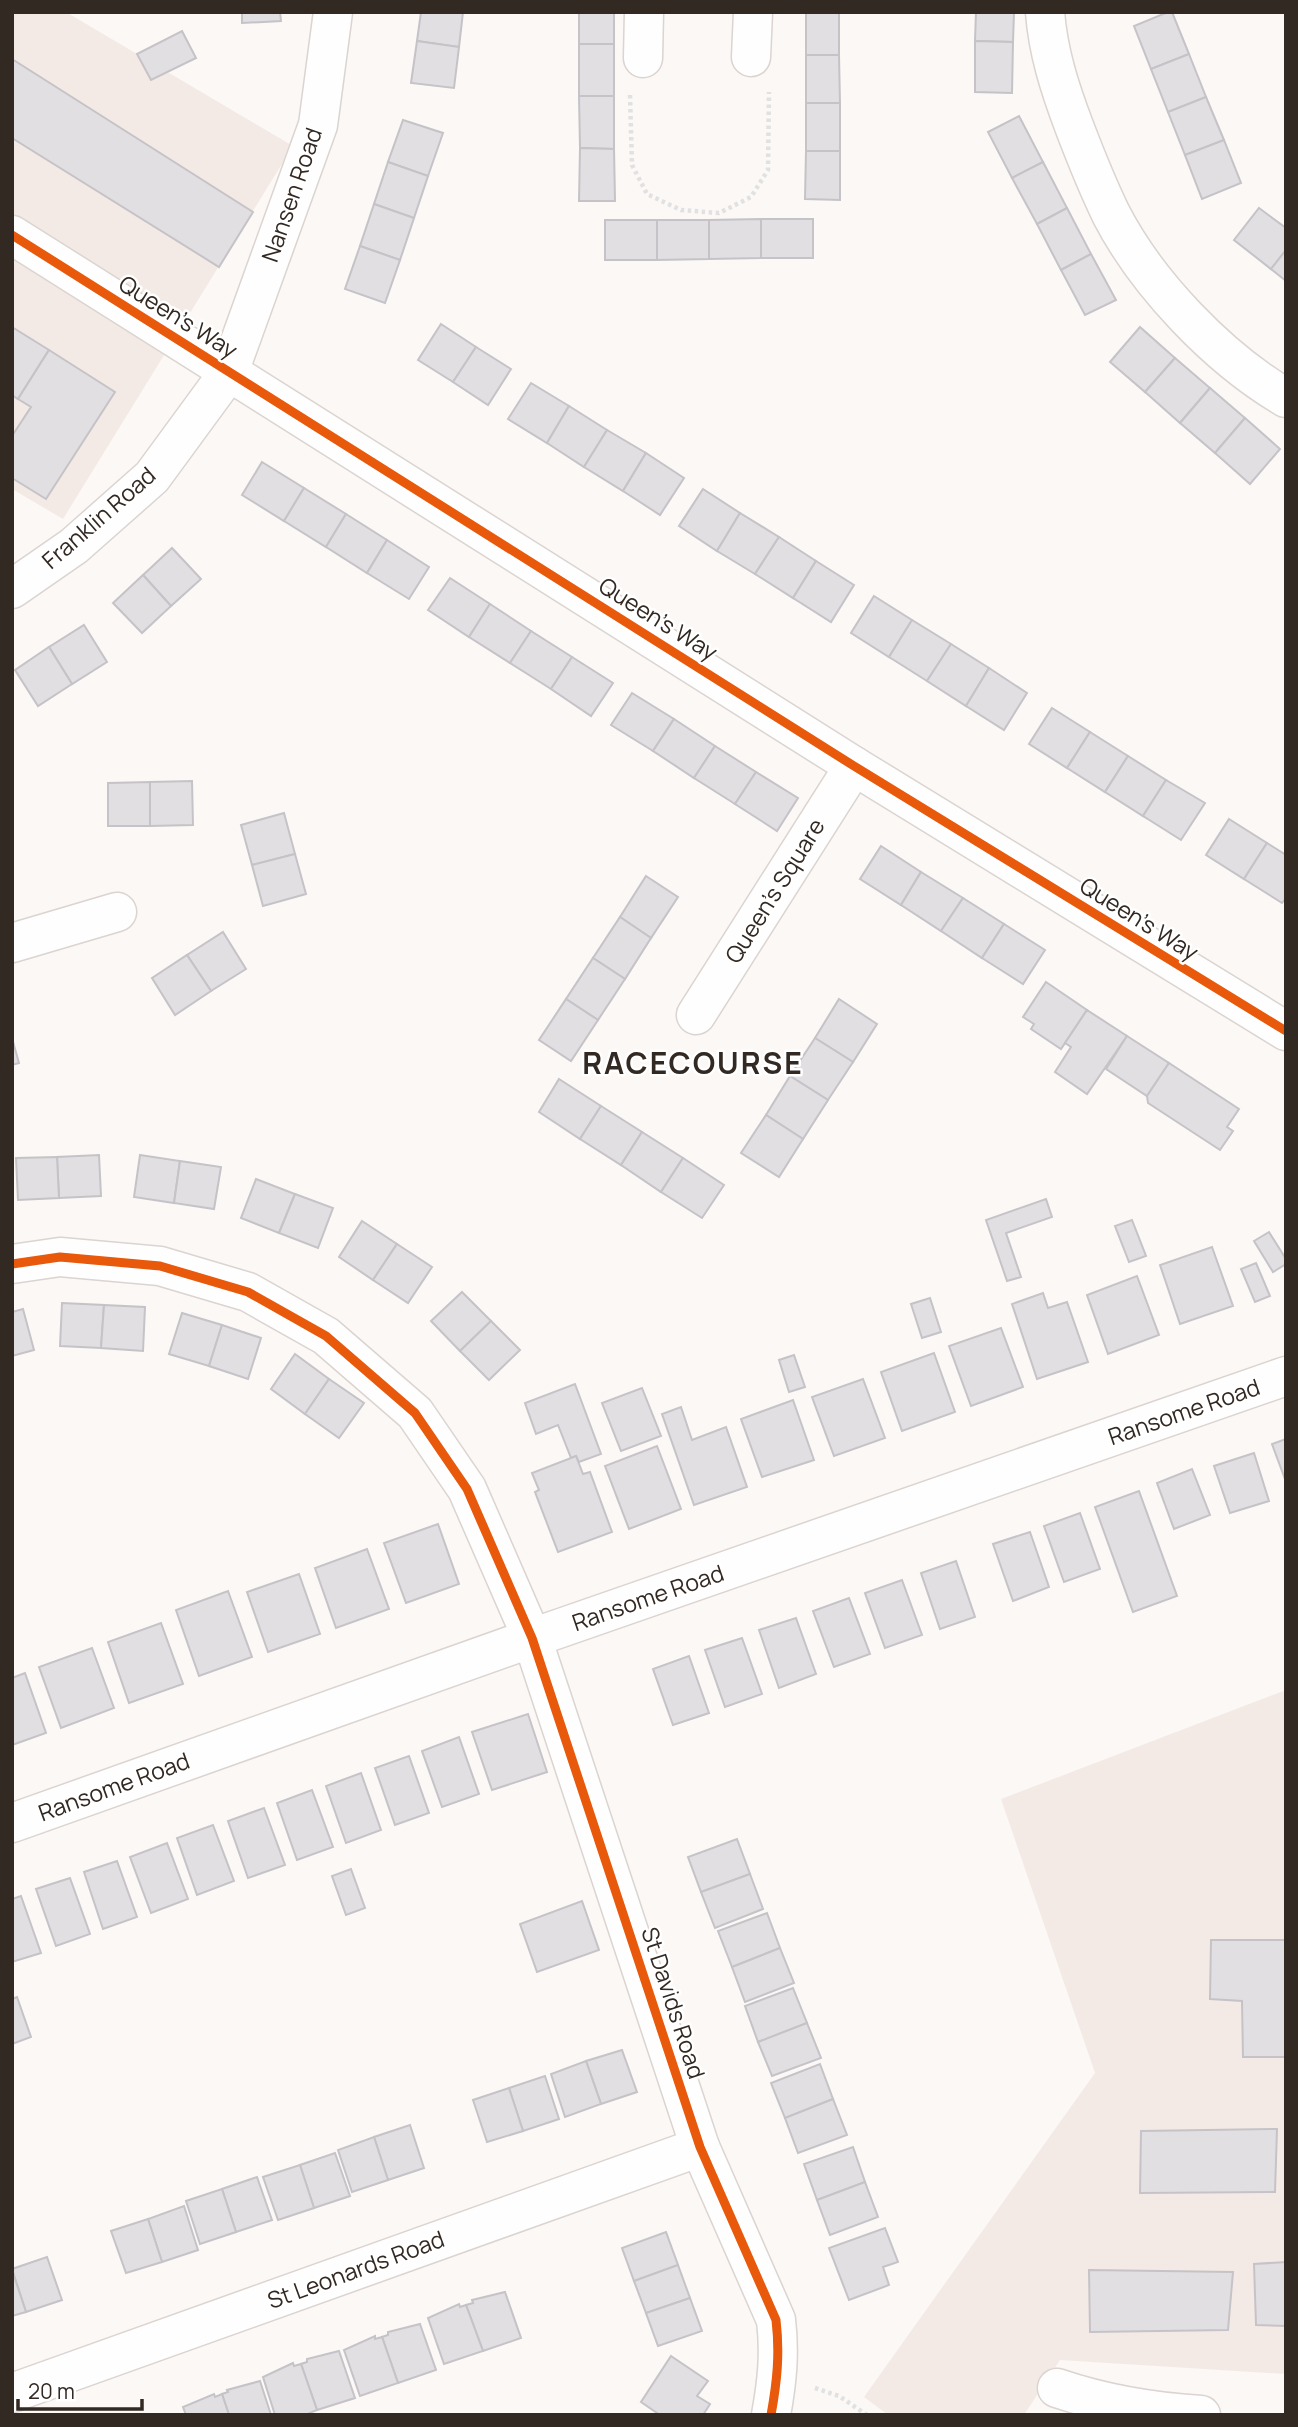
<svg xmlns="http://www.w3.org/2000/svg" width="1298" height="2427" font-family="Manrope,sans-serif">
	<style>
		.built { fill: #f4eae5 }
		.building { fill: #e2dfe3; stroke: #c5c3c7; stroke-width: 2 }
		.lines { fill: none; stroke-linecap: round; stroke-linejoin: round }
		.minor-casing { stroke: #dbd4d0; stroke-width: 41 }
		.path { stroke: #e2e1e1; stroke-width: 4.5; stroke-dasharray: 3.5 3.5; stroke-linecap: butt }
		.minor { stroke: #fefefe; stroke-width: 38 }
		.cycleway-casing { stroke: #fff; stroke-width: 13 }
		.cycleway { stroke: #e8590c; stroke-width: 9 }
		.labels { text-anchor: middle; stroke-width: 5; stroke-linejoin: round; paint-order: stroke }
		.street-label { font-size: 23px; fill: #332923; stroke: #fff }
		.district-label { font-size: 30px; font-weight: bold; letter-spacing: 2px; fill: #332923; stroke: #fff }
	</style>
	<rect width="100%" height="100%" fill="#fbf8f6"/>
	<g class="built">
		<polygon points="12,12 66,12 293,146 63,519 12,489"/>
		<polygon points="1286,1690 1286,2374 1060,2360 1024,2415 888,2415 864,2397 1095,2073 1001,1799"/>
	</g>
	<g class="building">
		<polygon points="242,12 280,12 281,21 242,23"/>
		<polygon points="421,12 463,12 459,47 417,41"/>
		<rect x="579" y="12" width="35" height="32"/>
		<rect x="806" y="12" width="33" height="43"/>
		<polygon points="976,12 1014,12 1013,42 975,41"/>
		<polygon points="1168,12 1172,12 1189,54 1151,69 1134,26"/>
		<polygon points="182,31 196,58 151,80 137,54"/>
		<polygon points="417,41 459,47 454,88 411,83"/>
		<polygon points="975,41 1013,42 1012,93 975,92"/>
		<rect x="579" y="44" width="35" height="52"/>
		<polygon points="1189,54 1206,97 1168,112 1151,69"/>
		<polygon points="806,55 839,55 840,103 806,103"/>
		<polygon points="12,59 253,212 219,267 12,138"/>
		<polygon points="579,96 614,96 614,149 580,148"/>
		<polygon points="1206,97 1224,140 1185,155 1168,112"/>
		<rect x="806" y="103" width="34" height="48"/>
		<polygon points="1019,116 1043,162 1012,178 988,132"/>
		<polygon points="403,120 443,133 428,176 388,162"/>
		<polygon points="1224,140 1241,183 1202,199 1185,155"/>
		<polygon points="580,148 614,149 615,201 579,201"/>
		<polygon points="806,151 840,151 840,200 805,199"/>
		<polygon points="388,162 428,176 414,218 374,204"/>
		<polygon points="1043,162 1067,208 1037,224 1012,178"/>
		<polygon points="374,204 414,218 400,260 360,246"/>
		<polygon points="1067,208 1091,254 1061,270 1037,224"/>
		<polygon points="1259,208 1286,228 1286,250 1271,269 1234,240"/>
		<polygon points="761,219 761,258 709,259 709,220"/>
		<rect x="761" y="219" width="52" height="39"/>
		<rect x="605" y="220" width="52" height="40"/>
		<polygon points="657,220 709,220 709,259 657,260"/>
		<polygon points="360,246 400,260 385,303 345,289"/>
		<polygon points="1286,250 1286,281 1271,269"/>
		<polygon points="1091,254 1116,300 1085,315 1061,270"/>
		<polygon points="441,324 476,347 453,382 418,360"/>
		<polygon points="12,327 49,350 18,399 12,395"/>
		<polygon points="1140,327 1175,358 1145,392 1110,362"/>
		<polygon points="476,347 511,369 488,405 453,382"/>
		<polygon points="49,350 115,392 46,499 12,478 12,436 31,407 18,399"/>
		<polygon points="1175,358 1210,388 1180,423 1145,392"/>
		<polygon points="531,383 569,406 547,443 508,419"/>
		<polygon points="1210,388 1245,418 1215,453 1180,423"/>
		<polygon points="569,406 607,430 584,467 547,443"/>
		<polygon points="1245,418 1280,449 1250,484 1215,453"/>
		<polygon points="607,430 646,453 623,491 584,467"/>
		<polygon points="646,453 684,478 660,515 623,491"/>
		<polygon points="262,462 304,488 284,521 242,495"/>
		<polygon points="304,488 346,514 326,547 284,521"/>
		<polygon points="703,489 740,513 717,551 679,526"/>
		<polygon points="740,513 779,537 755,574 717,551"/>
		<polygon points="346,514 387,540 367,573 326,547"/>
		<polygon points="779,537 816,561 793,598 755,574"/>
		<polygon points="387,540 429,567 409,599 367,573"/>
		<polygon points="172,548 201,579 171,606 143,575"/>
		<polygon points="816,561 854,585 831,622 793,598"/>
		<polygon points="143,575 171,606 142,633 113,603"/>
		<polygon points="450,578 490,604 469,637 428,610"/>
		<polygon points="874,596 912,620 889,657 851,633"/>
		<polygon points="490,604 531,631 510,663 469,637"/>
		<polygon points="912,620 951,644 927,681 889,657"/>
		<polygon points="84,625 107,662 72,684 49,647"/>
		<polygon points="531,631 572,657 551,689 510,663"/>
		<polygon points="951,644 989,668 966,706 927,681"/>
		<polygon points="49,647 72,684 38,706 15,670"/>
		<polygon points="572,657 613,683 591,716 551,689"/>
		<polygon points="989,668 1027,693 1004,730 966,706"/>
		<polygon points="632,693 674,719 653,751 611,725"/>
		<polygon points="1052,708 1090,732 1067,768 1029,744"/>
		<polygon points="674,719 715,746 694,778 653,751"/>
		<polygon points="1090,732 1128,756 1105,792 1067,768"/>
		<polygon points="715,746 756,772 735,804 694,778"/>
		<polygon points="1128,756 1166,780 1143,816 1105,792"/>
		<polygon points="756,772 798,798 777,831 735,804"/>
		<polygon points="1166,780 1205,803 1181,840 1143,816"/>
		<polygon points="192,781 193,825 150,826 150,782"/>
		<polygon points="150,782 150,826 108,826 108,783"/>
		<polygon points="284,813 295,854 252,865 241,825"/>
		<polygon points="1229,819 1267,843 1244,879 1206,855"/>
		<polygon points="1267,843 1286,855 1286,898 1282,903 1244,879"/>
		<polygon points="881,846 921,872 901,905 860,879"/>
		<polygon points="295,854 306,894 263,906 252,865"/>
		<polygon points="921,872 963,898 941,931 901,905"/>
		<polygon points="646,876 678,897 651,938 620,917"/>
		<polygon points="963,898 1004,924 982,958 941,931"/>
		<polygon points="620,917 651,938 625,979 593,958"/>
		<polygon points="1004,924 1045,950 1023,984 982,958"/>
		<polygon points="223,932 246,969 211,991 187,955"/>
		<polygon points="187,955 211,991 175,1015 152,978"/>
		<polygon points="593,958 625,979 598,1020 566,999"/>
		<polygon points="1046,982 1087,1010 1061,1049 1031,1029 1034,1024 1023,1017"/>
		<polygon points="566,999 598,1020 571,1061 539,1040"/>
		<polygon points="839,999 877,1024 853,1062 815,1038"/>
		<polygon points="1087,1010 1127,1036 1087,1094 1055,1072 1071,1047 1065,1043"/>
		<polygon points="1127,1036 1169,1063 1147,1096 1106,1069"/>
		<polygon points="12,1038 19,1063 12,1065"/>
		<polygon points="815,1038 853,1062 828,1100 790,1076"/>
		<polygon points="1169,1063 1239,1109 1227,1127 1233,1131 1220,1150 1148,1103 1147,1096"/>
		<polygon points="790,1076 828,1100 803,1139 766,1115"/>
		<polygon points="559,1079 601,1106 580,1139 539,1112"/>
		<polygon points="601,1106 642,1132 621,1165 580,1139"/>
		<polygon points="766,1115 803,1139 779,1177 741,1153"/>
		<polygon points="642,1132 683,1158 661,1192 621,1165"/>
		<polygon points="99,1155 101,1196 59,1198 57,1157"/>
		<polygon points="140,1155 180,1161 174,1203 134,1197"/>
		<polygon points="57,1157 59,1198 18,1200 16,1158"/>
		<polygon points="683,1158 724,1185 702,1218 661,1192"/>
		<polygon points="180,1161 221,1167 214,1209 174,1203"/>
		<polygon points="256,1179 295,1194 279,1233 241,1218"/>
		<polygon points="295,1194 333,1208 318,1248 279,1233"/>
		<polygon points="1046,1199 1052,1217 1006,1233 1021,1277 1007,1281 986,1220"/>
		<polygon points="1132,1220 1146,1256 1129,1262 1115,1226"/>
		<polygon points="362,1221 397,1244 373,1280 339,1257"/>
		<polygon points="1269,1232 1286,1259 1286,1264 1273,1272 1254,1241"/>
		<polygon points="397,1244 432,1267 408,1303 373,1280"/>
		<polygon points="1212,1247 1233,1306 1180,1324 1160,1265"/>
		<polygon points="1256,1263 1270,1296 1255,1302 1241,1269"/>
		<polygon points="1137,1276 1159,1335 1108,1354 1087,1295"/>
		<polygon points="462,1292 491,1321 460,1351 431,1321"/>
		<polygon points="1043,1293 1048,1308 1067,1302 1088,1362 1037,1379 1012,1304"/>
		<polygon points="930,1298 941,1332 922,1338 911,1304"/>
		<polygon points="62,1303 104,1305 101,1348 60,1346"/>
		<polygon points="104,1305 145,1307 143,1351 101,1348"/>
		<polygon points="23,1309 34,1350 12,1356 12,1312"/>
		<polygon points="182,1313 222,1325 209,1366 169,1354"/>
		<polygon points="491,1321 520,1350 489,1380 460,1351"/>
		<polygon points="222,1325 261,1338 248,1379 209,1366"/>
		<polygon points="1001,1328 1023,1387 971,1406 949,1346"/>
		<polygon points="934,1353 955,1412 902,1431 881,1372"/>
		<polygon points="295,1354 329,1379 305,1414 271,1389"/>
		<polygon points="794,1355 805,1387 789,1392 779,1360"/>
		<polygon points="329,1379 364,1403 339,1438 305,1414"/>
		<polygon points="863,1379 885,1438 834,1456 812,1397"/>
		<polygon points="575,1384 601,1454 579,1462 576,1456 571,1458 558,1425 536,1434 525,1403"/>
		<polygon points="642,1388 661,1436 621,1451 602,1403"/>
		<polygon points="793,1400 814,1460 762,1477 741,1419"/>
		<polygon points="681,1407 692,1440 726,1427 747,1487 694,1505 662,1414"/>
		<polygon points="1286,1439 1286,1482 1272,1444"/>
		<polygon points="657,1446 681,1509 629,1529 605,1466"/>
		<polygon points="1254,1453 1269,1501 1230,1513 1214,1466"/>
		<polygon points="576,1456 583,1474 590,1472 612,1532 558,1552 535,1492 539,1490 532,1473"/>
		<polygon points="1192,1469 1210,1515 1174,1529 1157,1483"/>
		<polygon points="1139,1491 1177,1596 1133,1612 1095,1507"/>
		<polygon points="1080,1513 1100,1569 1064,1582 1044,1526"/>
		<polygon points="438,1524 459,1584 406,1603 384,1543"/>
		<polygon points="1030,1532 1049,1587 1013,1601 993,1544"/>
		<polygon points="367,1549 389,1609 336,1628 315,1568"/>
		<polygon points="956,1561 975,1617 940,1629 921,1573"/>
		<polygon points="299,1574 320,1634 268,1652 247,1592"/>
		<polygon points="902,1580 922,1635 885,1648 865,1593"/>
		<polygon points="228,1591 252,1657 199,1676 176,1610"/>
		<polygon points="849,1598 870,1654 834,1667 813,1611"/>
		<polygon points="796,1618 816,1674 779,1688 759,1630"/>
		<polygon points="161,1623 183,1684 129,1703 108,1642"/>
		<polygon points="742,1638 762,1694 725,1707 705,1650"/>
		<polygon points="92,1648 114,1708 61,1728 39,1667"/>
		<polygon points="689,1656 709,1713 673,1725 653,1669"/>
		<polygon points="25,1673 46,1733 12,1745 12,1678"/>
		<polygon points="528,1714 547,1772 492,1790 472,1732"/>
		<polygon points="459,1737 479,1794 442,1807 422,1751"/>
		<polygon points="409,1756 429,1813 395,1825 375,1768"/>
		<polygon points="361,1773 381,1830 346,1843 326,1786"/>
		<polygon points="312,1790 333,1847 297,1860 277,1803"/>
		<polygon points="264,1808 285,1865 248,1878 228,1821"/>
		<polygon points="213,1825 234,1881 197,1895 177,1838"/>
		<polygon points="737,1839 750,1874 701,1892 688,1857"/>
		<polygon points="167,1843 188,1899 151,1913 130,1857"/>
		<polygon points="117,1861 137,1917 103,1929 84,1872"/>
		<polygon points="351,1869 365,1908 346,1915 332,1876"/>
		<polygon points="750,1874 763,1909 715,1928 701,1892"/>
		<polygon points="70,1878 90,1934 56,1946 36,1889"/>
		<polygon points="21,1896 41,1953 12,1962 12,1899"/>
		<polygon points="582,1901 599,1950 537,1972 520,1924"/>
		<polygon points="767,1913 780,1948 732,1967 718,1931"/>
		<polygon points="1211,1940 1286,1940 1286,2057 1243,2057 1242,2001 1210,1999"/>
		<polygon points="780,1948 794,1983 745,2002 732,1967"/>
		<polygon points="793,1988 807,2023 758,2042 745,2006"/>
		<polygon points="17,1997 31,2037 12,2044 12,1999"/>
		<polygon points="807,2023 821,2058 772,2076 758,2042"/>
		<polygon points="622,2050 637,2092 601,2104 586,2061"/>
		<polygon points="586,2061 601,2104 565,2117 551,2074"/>
		<polygon points="820,2064 833,2099 785,2118 771,2083"/>
		<polygon points="545,2076 559,2119 523,2131 509,2088"/>
		<polygon points="509,2088 523,2131 487,2142 473,2100"/>
		<polygon points="833,2099 847,2135 798,2153 785,2118"/>
		<polygon points="410,2125 424,2168 388,2180 374,2137"/>
		<polygon points="1277,2129 1275,2192 1140,2193 1141,2131"/>
		<polygon points="374,2137 388,2180 352,2192 338,2150"/>
		<polygon points="853,2147 865,2182 817,2200 804,2164"/>
		<polygon points="335,2153 350,2196 314,2208 300,2165"/>
		<polygon points="300,2165 314,2208 278,2220 263,2177"/>
		<polygon points="257,2177 272,2220 236,2232 222,2189"/>
		<polygon points="865,2182 878,2217 830,2235 817,2200"/>
		<polygon points="222,2189 236,2232 200,2244 186,2201"/>
		<polygon points="184,2206 198,2250 162,2262 148,2219"/>
		<polygon points="148,2219 162,2262 126,2273 111,2231"/>
		<polygon points="885,2228 898,2262 883,2267 889,2285 849,2300 829,2248"/>
		<polygon points="666,2232 678,2265 634,2281 622,2248"/>
		<polygon points="47,2257 62,2300 26,2312 12,2269"/>
		<polygon points="1286,2262 1286,2326 1256,2325 1254,2264"/>
		<polygon points="678,2265 690,2298 646,2313 634,2281"/>
		<polygon points="12,2270 26,2312 12,2316"/>
		<polygon points="1089,2270 1233,2272 1228,2330 1090,2332"/>
		<polygon points="505,2292 521,2338 483,2351 466,2305 473,2303 472,2300"/>
		<polygon points="690,2298 702,2331 658,2346 646,2313"/>
		<polygon points="459,2304 460,2307 466,2305 483,2351 444,2364 428,2318"/>
		<polygon points="420,2324 436,2370 398,2383 382,2337 388,2335 388,2332"/>
		<polygon points="375,2336 375,2339 382,2337 398,2383 360,2396 344,2350"/>
		<polygon points="339,2351 355,2398 317,2410 301,2364 307,2362 307,2359"/>
		<polygon points="671,2356 708,2381 697,2396 710,2404 703,2415 660,2415 641,2402"/>
		<polygon points="293,2363 294,2366 301,2364 317,2410 305,2415 275,2415 263,2377"/>
		<polygon points="260,2381 271,2415 229,2415 222,2394 228,2392 227,2390"/>
		<polygon points="214,2394 215,2397 222,2394 229,2415 186,2415 183,2407"/>
	</g>
	<g class="lines">
		<g class="minor-casing">
			<g id="minor">
				<path d="M1045 12C1048 52 1060 89 1074 126 1085 155 1097 185 1111 214 1147 284 1218 358 1286 398"/>
				<polyline points="751,57 753,12"/>
				<polyline points="643,58 644,12"/>
				<polyline points="12,235 854,766 1286,1031"/>
				<polyline points="12,589 74,546 152,477 229,372 318,125 333,12"/>
				<polyline points="12,943 117,912"/>
				<polyline points="696,1015 854,766"/>
				<path d="M12 1264 60 1257 160 1266 248 1292 326 1336 415 1413 467 1489 532 1638 700 2147 776 2320C780 2354 777 2382 771 2415"/>
				<polyline points="12,1823 532,1638 1286,1376"/>
				<path d="M1057 2388C1104 2404 1152 2412 1201 2415"/>
				<polyline points="12,2393 700,2147"/>
			</g>
		</g>
		<g class="path">
			<polyline points="630,95 632,165 647,194 681,210 719,213 751,197 768,170 769,92"/>
			<polyline points="815,2388 839,2396 867,2415"/>
		</g>
		<use href="#minor" class="minor"/>
		<g class="cycleway-casing">
			<g id="cycleway">
				<polyline points="12,235 854,766 1286,1031"/>
				<path d="M12 1264 60 1257 160 1266 248 1292 326 1336 415 1413 467 1489 532 1638 700 2147 776 2320C780 2354 777 2382 771 2415"/>
			</g>
		</g>
		<use href="#cycleway" class="cycleway"/>
	</g>
	<g class="labels">
		<g class="street-label">
			<text transform="translate(292 195) rotate(-71)" y="8">Nansen Road</text>
			<text transform="translate(178 317) rotate(32)" y="8">Queen's Way</text>
			<text transform="translate(99 518) rotate(-41)" y="8">Franklin Road</text>
			<text transform="translate(658 619) rotate(32)" y="8">Queen's Way</text>
			<text transform="translate(775 891) rotate(-58)" y="8">Queen's Square</text>
			<text transform="translate(1139 919) rotate(32)" y="8">Queen's Way</text>
			<text transform="translate(1184 1412) rotate(-19)" y="8">Ransome Road</text>
			<text transform="translate(648 1598) rotate(-19)" y="8">Ransome Road</text>
			<text transform="translate(114 1787) rotate(-20)" y="8">Ransome Road</text>
			<text transform="translate(673 2003) rotate(72)" y="8">St Davids Road</text>
			<text transform="translate(356 2270) rotate(-20)" y="8">St Leonards Road</text>
		</g>
		<g class="district-label">
			<text x="693" y="1074">RACECOURSE</text>
		</g>
	</g>
	<rect width="1298" height="2427" fill="none" stroke="#332923" stroke-width="28"/>
	<path d="M18 2399v10h124v-10" fill="none" stroke="#332923" stroke-width="3.5"/>
	<text x="28" y="2399" font-size="21" fill="#332923" stroke="#ffffff" stroke-width="5" paint-order="stroke">20 m</text>
</svg>
